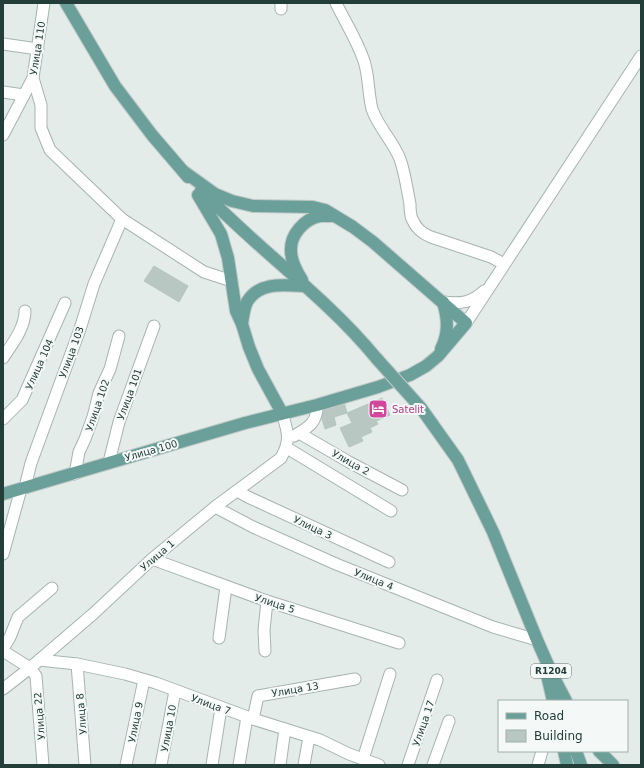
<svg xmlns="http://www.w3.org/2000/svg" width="644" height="768" font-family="'DejaVu Sans',sans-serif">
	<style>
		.building { fill: #b9c7c3; stroke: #b6c6c1 }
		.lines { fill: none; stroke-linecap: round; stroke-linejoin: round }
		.minor-casing { stroke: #a6b4b1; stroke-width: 13 }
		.major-casing { stroke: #c1c9c8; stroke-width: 14 }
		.minor { stroke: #fff; stroke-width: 11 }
		.major { stroke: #6aa099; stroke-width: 12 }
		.major-bridge-casing { stroke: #c1c9c8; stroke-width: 14; stroke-linecap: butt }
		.major-bridge { stroke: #6aa099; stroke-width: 12 }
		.labels { text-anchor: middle; stroke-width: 4; stroke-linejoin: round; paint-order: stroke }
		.shield { fill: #f4f9f7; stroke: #627572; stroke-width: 1 }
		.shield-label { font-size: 9px; font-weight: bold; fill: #233d39 }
		.street-label { font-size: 10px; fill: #233d39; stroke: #f4f9f7 }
		.hotel-label { font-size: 10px; fill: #b23c85; stroke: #f4f9f7; text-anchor: start }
	</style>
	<rect width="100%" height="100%" fill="#e3ece9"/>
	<g class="building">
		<polygon points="154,266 188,286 179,302 144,281"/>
		<polygon points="382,398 390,415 376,421 378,424 370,428 372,432 361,437 363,441 349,447 340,428 352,423 347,413"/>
		<polygon points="344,402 347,413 334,417 336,425 325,429 319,409"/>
	</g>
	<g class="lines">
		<g class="minor-casing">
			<g id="minor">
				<polyline points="281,3 281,9"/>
				<path d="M336 3C345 22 357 40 364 61 369 76 368 93 372 109 378 127 393 141 400 159 405 173 407 189 410 204 410 209 410 214 412 219 416 228 421 233 431 237L491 257 504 264"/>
				<polyline points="3,44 38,49"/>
				<polyline points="33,78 41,105 41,128 50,150 122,219 204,272 232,281"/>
				<polyline points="3,92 24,95"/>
				<polyline points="3,135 33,78 44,3"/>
				<path d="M443 302C461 304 471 303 484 291"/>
				<polyline points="466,323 641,56"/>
				<path d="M3 358C12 344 25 328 25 311"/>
				<polyline points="3,419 22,400 65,303"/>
				<polyline points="299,433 349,462 402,490"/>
				<path d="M294 436C308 428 318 422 317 405"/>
				<polyline points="287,448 391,511"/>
				<polyline points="109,462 119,422 154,326"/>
				<polyline points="75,474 79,452 85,439 93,417 99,393 110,369 119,336"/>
				<polyline points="25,487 31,463 80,329 94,284 122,219"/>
				<polyline points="237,491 248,497 389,562"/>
				<polyline points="215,507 253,527 336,564 493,627 537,640"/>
				<polyline points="3,554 21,489"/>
				<polyline points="152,559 267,601 399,643"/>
				<polyline points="219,638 226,587"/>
				<polyline points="3,649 10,637 18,617 52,588"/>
				<polyline points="3,651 30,668 36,676 43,765"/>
				<polyline points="265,651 264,630 267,601"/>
				<polyline points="39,660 77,664 125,674 156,683 253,719 320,740 349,754 379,765"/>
				<polyline points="77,664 85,765"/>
				<path d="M3 689 30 668 93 614 152 559 215 507 281 458C291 440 288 432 282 413"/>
				<polyline points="253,719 258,696 355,679"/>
				<polyline points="363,759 390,674"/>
				<polyline points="126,765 144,680"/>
				<polyline points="161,765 175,691"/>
				<polyline points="212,765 221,708"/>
				<polyline points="239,765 247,717"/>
				<polyline points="280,765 285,729"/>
				<polyline points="304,765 309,737"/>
				<polyline points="408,765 437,680"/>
				<polyline points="433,765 449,721"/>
				<polyline points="538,765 542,751"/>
			</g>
		</g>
		<g class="major-casing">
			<g id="major">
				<polyline points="66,3 115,86 152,135 188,177"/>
				<path d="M201 190C241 232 287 268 329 308 346 324 362 341 377 359"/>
				<polyline points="198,195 221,234 228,258 236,311 242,324 249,347 258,369 282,413"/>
				<path d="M302 280C297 272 291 262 291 251 290 235 304 219 320 216 324 216 329 216 333 216"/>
				<path d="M242 324C243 317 244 308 247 302 259 281 285 285 305 286"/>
				<path d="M441 349C449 333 448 319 443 302"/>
				<polyline points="421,408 458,460 493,532 537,640 552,674 566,701"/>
				<polyline points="3,494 245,423 317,405 378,387 410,375 426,366 438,356 466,323 373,242 353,227 325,210 313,207 253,206 232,201 215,194 183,171"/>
				<polyline points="547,675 553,701"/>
				<polyline points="564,751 567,765"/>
				<polyline points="576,751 581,765"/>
				<polyline points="599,751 613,765"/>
			</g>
		</g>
		<use href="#minor" class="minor"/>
		<use href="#major" class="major"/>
		<g class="major-bridge-casing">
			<polyline id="major-bridge" points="377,359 421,408"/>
		</g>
		<use href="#major-bridge" class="major-bridge"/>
	</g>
	<defs>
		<g id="hotel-square" transform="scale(1)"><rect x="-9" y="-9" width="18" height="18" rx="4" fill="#d1479c" stroke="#f4f9f7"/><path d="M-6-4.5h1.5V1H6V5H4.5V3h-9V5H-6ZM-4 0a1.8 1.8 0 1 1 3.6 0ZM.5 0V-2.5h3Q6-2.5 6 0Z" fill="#fff"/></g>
	</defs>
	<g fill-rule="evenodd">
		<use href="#hotel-square" x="378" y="409"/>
	</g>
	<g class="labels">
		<rect class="shield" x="531" y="664" width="40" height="14" rx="3"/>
		<g class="shield-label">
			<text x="551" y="674">R1204</text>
		</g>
		<g class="street-label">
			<text transform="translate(37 48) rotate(-81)" y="4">Улица 110</text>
			<text transform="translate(71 352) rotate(-70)" y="4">Улица 103</text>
			<text transform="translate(39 364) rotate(-66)" y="4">Улица 104</text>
			<text transform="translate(129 394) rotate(-70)" y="4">Улица 101</text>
			<text transform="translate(97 405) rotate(-71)" y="4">Улица 102</text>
			<text transform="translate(151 450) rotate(-16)" y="4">Улица 100</text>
			<text transform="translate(351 462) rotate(29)" y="4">Улица 2</text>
			<text transform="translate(313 527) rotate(25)" y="4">Улица 3</text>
			<text transform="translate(157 555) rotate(-41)" y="4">Улица 1</text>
			<text transform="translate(374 579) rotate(22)" y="4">Улица 4</text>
			<text transform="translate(275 603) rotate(18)" y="4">Улица 5</text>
			<text transform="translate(295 689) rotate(-10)" y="4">Улица 13</text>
			<text transform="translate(211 704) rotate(20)" y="4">Улица 7</text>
			<text transform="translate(81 714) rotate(-95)" y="4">Улица 8</text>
			<text transform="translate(39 716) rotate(-95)" y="4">Улица 22</text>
			<text transform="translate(135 722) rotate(-79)" y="4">Улица 9</text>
			<text transform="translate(423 723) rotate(-71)" y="4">Улица 17</text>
			<text transform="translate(168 728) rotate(-80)" y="4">Улица 10</text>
		</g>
		<g class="hotel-label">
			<text x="392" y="413">Satelit</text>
		</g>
	</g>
	<rect width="644" height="768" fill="none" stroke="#233d39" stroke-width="8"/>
	<rect x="498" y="700" width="130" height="52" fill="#f4f9f7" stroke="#a0aeab"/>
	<rect x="506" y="713" width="20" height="6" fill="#6aa099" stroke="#a0aeab"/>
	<text x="534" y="720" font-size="12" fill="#233d39">Road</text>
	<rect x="506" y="730" width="20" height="12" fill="#b9c7c3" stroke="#a0aeab"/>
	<text x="534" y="740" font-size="12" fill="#233d39">Building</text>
</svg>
